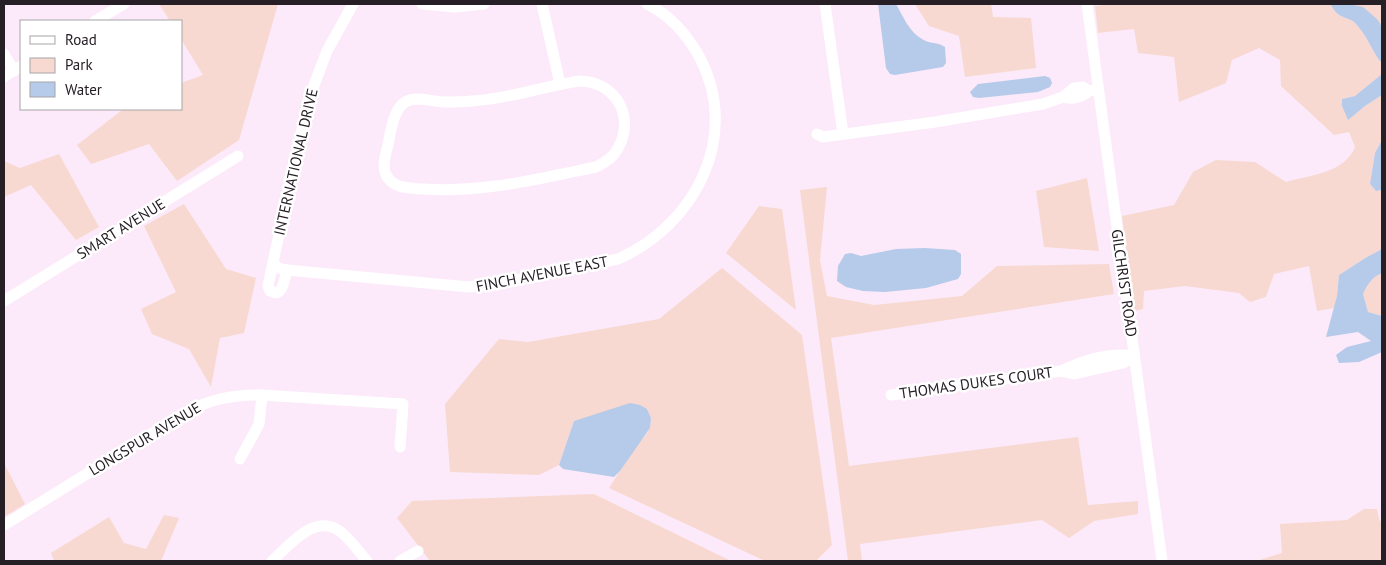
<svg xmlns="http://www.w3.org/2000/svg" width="1386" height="565" font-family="'PT Sans',sans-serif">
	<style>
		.green { fill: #f7d9d1 }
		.water { fill: #b6caea }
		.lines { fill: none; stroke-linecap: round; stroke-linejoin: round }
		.minor { stroke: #fff; stroke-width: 11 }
		.labels { text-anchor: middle; stroke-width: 5; stroke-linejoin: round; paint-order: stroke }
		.street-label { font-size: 15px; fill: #262026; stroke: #fff }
	</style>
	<rect width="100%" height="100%" fill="#fceafa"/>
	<g class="green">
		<polygon points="159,4 278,4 239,140 177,181 149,144 91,164 77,145 122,110 121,109 181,109 181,83 203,75 181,39 181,21 170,21"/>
		<polygon points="915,4 991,4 993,17 1031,18 1036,68 965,77 959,36 929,26"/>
		<path d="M1113 4H1330C1333 8 1336 14 1341 16 1351 21 1352 18 1360 29 1368 38 1375 57 1382 63V74L1355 96 1342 99V106L1348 119 1365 106 1382 95V140L1375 153 1370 184 1376 191 1382 190V249L1367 257 1339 275 1337 296 1334 308 1317 311 1309 266 1274 274 1266 297 1250 302 1239 293 1185 286 1144 291 1143 309 1134 311 1122 216 1174 205 1193 172 1216 160 1255 162 1286 182C1310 175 1345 173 1355 147L1349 132 1334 135 1281 86 1280 60 1259 48 1232 60 1226 83 1179 102 1174 57 1138 53 1134 29 1098 33 1095 6Z"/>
		<polygon points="1348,4 1382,4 1382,27 1378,20"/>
		<polygon points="59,154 99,227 76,240 31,185 4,197 4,161 20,168"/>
		<polygon points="1087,178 1099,251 1044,247 1036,191"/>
		<polygon points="827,187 820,260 827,296 874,305 962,296 997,266 1109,264 1114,294 831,338 849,466 1078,437 1088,505 1138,501 1138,514 1094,521 1069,538 1042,520 860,544 862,561 848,561 800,190"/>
		<polygon points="184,204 226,269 256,278 244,333 220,338 211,387 189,349 152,334 141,309 176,292 144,226"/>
		<polygon points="759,206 782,209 796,310 726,253"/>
		<polygon points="722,268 802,335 832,545 816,561 765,561 609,488 638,443 646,435 650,428 651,418 647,409 574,421 559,465 539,475 450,472 445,404 499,339 528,342 659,319"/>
		<path d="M1382 273V316L1368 312 1363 294C1367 285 1372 277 1382 273Z"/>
		<polygon points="4,463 25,504 4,517"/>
		<polygon points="594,494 731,561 430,561 397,518 412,501"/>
		<polygon points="1364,509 1377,509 1379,519 1382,524 1382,561 1256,561 1282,553 1280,524 1347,520"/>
		<polygon points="164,515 179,518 161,561 54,561 51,553 109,517 124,543 146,549"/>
	</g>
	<g class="water">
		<path d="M878 4H896C903 16 909 32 922 39 929 44 938 42 945 47L946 63 943 67 895 75 890 74 886 68Z"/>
		<path d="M1330 4H1348L1363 7 1378 20 1382 27V63C1375 57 1368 38 1360 29 1352 18 1351 21 1341 16 1336 14 1333 8 1330 4Z"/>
		<polygon points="1382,74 1382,95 1365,106 1348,120 1342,106 1342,99 1355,96"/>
		<polygon points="1045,76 1050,78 1052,83 1050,87 1038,92 979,98 973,97 970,92 978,84"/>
		<polygon points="1382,140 1382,190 1376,191 1370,184 1375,153"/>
		<polygon points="925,248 955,250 961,254 961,274 958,279 926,288 885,292 863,291 846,287 837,281 838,266 845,254 851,253 861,256 896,249"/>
		<path d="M1382 249V273C1372 277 1367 285 1363 294L1368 312 1382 316V352L1359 362 1339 363 1336 355 1347 347 1371 341 1358 332 1326 337 1337 296 1339 275 1367 257Z"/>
		<polygon points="630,403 640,405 647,409 651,418 650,428 620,471 614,477 563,469 559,465 574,421"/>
	</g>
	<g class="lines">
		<g class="minor">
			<path d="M353 4 327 51 308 101 273 262 278 268 287 270 469 287 494 285 618 259C695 225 741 137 700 58 688 36 670 15 647 4"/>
			<polyline points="422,4 455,7 484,4"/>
			<polyline points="542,4 560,84"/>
			<polyline points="825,4 843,134"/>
			<polyline points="1087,4 1162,561"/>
			<polyline points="95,21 124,4"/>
			<polyline points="4,54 14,71"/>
			<polyline points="4,77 21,66"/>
			<path d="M580 81C619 82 637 122 615 153 610 160 603 163 596 167 538 179 483 193 423 189 411 188 396 189 388 178 381 169 385 156 388 145 391 131 393 108 407 101 418 96 434 102 445 102 454 102 463 102 472 101 509 99 543 86 580 81Z"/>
			<path d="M1063 97C1072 100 1082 97 1089 91"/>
			<polyline points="817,134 823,137 935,122 1043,104 1063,97 1074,88 1083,87 1089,91 1098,89"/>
			<path d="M273 262 268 286 270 291C283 298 284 280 287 270"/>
			<polyline points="4,301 238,156"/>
			<polyline points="1061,371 1074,374 1123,363 1134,356"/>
			<path d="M891 395 1061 371C1085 360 1108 352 1134 356"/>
			<polyline points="240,459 259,424 262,395"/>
			<path d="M4 525 192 409C215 398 236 395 262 395L403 404 400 447"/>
			<path d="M272 561C290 545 315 512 341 532 351 540 359 552 367 561"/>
			<polyline points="400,561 418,551"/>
		</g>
	</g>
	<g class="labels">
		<g class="street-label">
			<text transform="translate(296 162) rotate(-77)" y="5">INTERNATIONAL DRIVE</text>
			<text transform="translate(121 229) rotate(-32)" y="5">SMART AVENUE</text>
			<text transform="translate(542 274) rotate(-11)" y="5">FINCH AVENUE EAST</text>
			<text transform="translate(1124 283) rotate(82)" y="5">GILCHRIST ROAD</text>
			<text transform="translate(976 383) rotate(-8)" y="5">THOMAS DUKES COURT</text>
			<text transform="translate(145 439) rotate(-31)" y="5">LONGSPUR AVENUE</text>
		</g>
	</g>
	<rect width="1386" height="565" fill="none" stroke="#262026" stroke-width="10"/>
	<rect x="20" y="20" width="162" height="90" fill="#ffffff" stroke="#a8a6a8"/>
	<rect x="30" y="36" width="25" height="8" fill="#ffffff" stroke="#a8a6a8"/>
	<text x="65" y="45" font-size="15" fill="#262026">Road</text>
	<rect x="30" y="58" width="25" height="15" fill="#f7d9d1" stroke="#a8a6a8"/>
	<text x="65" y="70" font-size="15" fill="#262026">Park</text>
	<rect x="30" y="82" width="25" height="15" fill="#b6caea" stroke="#a8a6a8"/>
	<text x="65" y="95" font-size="15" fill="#262026">Water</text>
</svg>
